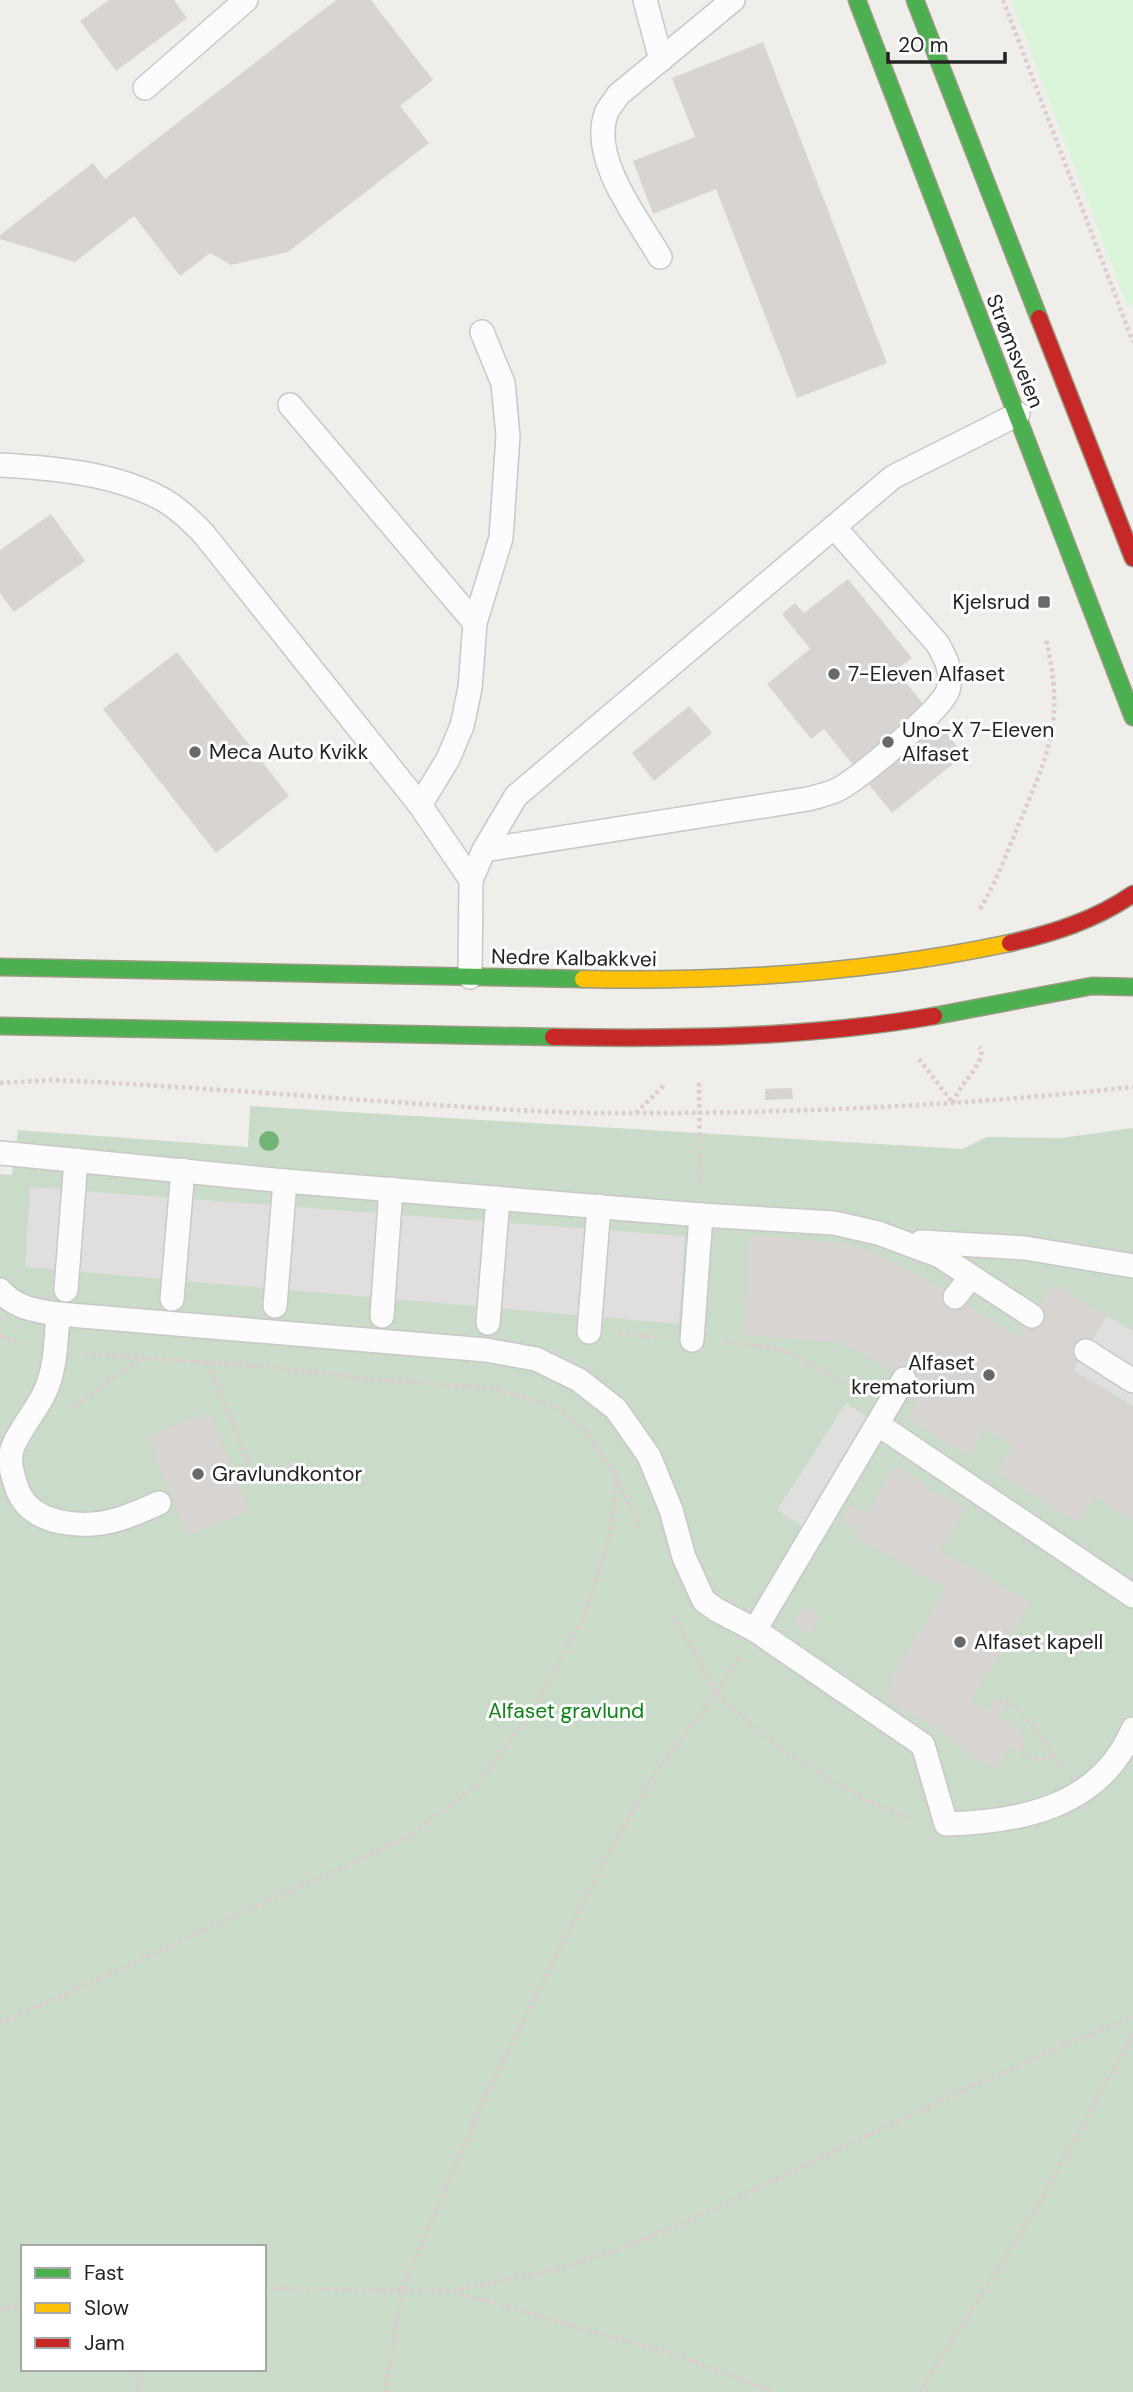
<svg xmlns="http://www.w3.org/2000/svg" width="1133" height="2392" font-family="'DM Sans',sans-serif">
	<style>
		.cemetery { fill: #cadbca; fill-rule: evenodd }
		.park { fill: #daf5da }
		.parking { fill: #e0dfde }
		.building { fill: #d7d4d2 }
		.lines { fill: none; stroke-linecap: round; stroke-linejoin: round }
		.lane-casing { stroke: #c9c8c7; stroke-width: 26 }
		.fast-casing { stroke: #999a82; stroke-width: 19 }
		.slow-casing { stroke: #999a82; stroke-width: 19 }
		.jam-casing { stroke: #999a82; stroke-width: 19 }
		.path { stroke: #dccecd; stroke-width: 4.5; stroke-dasharray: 3.5 3.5; stroke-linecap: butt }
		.lane { stroke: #fdfcfc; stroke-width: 23 }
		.fast { stroke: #4caf50; stroke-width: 16 }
		.slow { stroke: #ffc107; stroke-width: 16 }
		.jam { stroke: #c62828; stroke-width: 16 }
		.tree { fill: #73b476 }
		.poi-dot { fill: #6a6968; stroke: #fff; stroke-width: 2.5 }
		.labels { text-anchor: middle; stroke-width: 6; stroke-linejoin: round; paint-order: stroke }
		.street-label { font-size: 21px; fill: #222; stroke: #fff }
		.poi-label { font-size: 21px; fill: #222; stroke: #fff; text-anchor: start }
		.park-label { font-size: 21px; fill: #0c8416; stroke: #fff }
	</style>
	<rect width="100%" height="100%" fill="#f0eeeb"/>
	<path class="cemetery" d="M250 1106 962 1149 987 1137 1061 1138 1133 1128V2392H0V1174L12 1175 18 1130 248 1147ZM23 2247H264V2369H23Z"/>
	<polygon class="park" points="1011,0 1133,0 1133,301 1128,308"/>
	<g class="parking">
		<polygon points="30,1187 685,1236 679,1324 25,1267"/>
		<polygon points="1107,1316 1133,1331 1133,1406 1073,1370"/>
		<polygon points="846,1403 879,1425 813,1533 777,1510"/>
	</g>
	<g class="building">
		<polygon points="109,0 174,0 187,18 116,71 80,21"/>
		<polygon points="336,0 371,0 433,80 400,106 429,143 288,252 231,265 210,253 180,276 134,216 75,262 0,239 0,235 93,163 105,179"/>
		<polygon points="763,42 887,363 797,398 716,189 653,214 633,161 695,137 672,78"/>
		<polygon points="51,514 85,561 14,612 0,593 0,550"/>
		<polygon points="848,579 912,658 896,670 964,755 892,813 824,729 811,739 767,684 810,649 782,614 795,603 804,613"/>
		<polygon points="177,652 289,796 216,853 103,709"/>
		<polygon points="689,706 712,733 654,781 632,753"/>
		<polygon points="792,1088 793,1099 765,1100 765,1089"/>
		<polygon points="750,1235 836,1242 871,1251 921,1276 1019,1337 1053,1283 1107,1316 1073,1370 1133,1407 1133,1521 1095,1497 1078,1523 997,1473 1013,1446 1000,1438 985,1429 968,1455 907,1418 923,1391 858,1351 833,1342 743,1335"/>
		<polygon points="209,1412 249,1511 187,1536 148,1437"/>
		<polygon points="895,1466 928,1486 926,1489 934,1494 936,1491 965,1509 940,1551 961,1564 963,1562 1030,1603 970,1702 989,1710 995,1699 1006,1706 999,1717 1020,1730 1018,1735 1027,1740 1020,1751 1011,1746 996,1770 954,1744 956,1741 884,1697 893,1683 889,1681 946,1589 924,1575 922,1578 902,1563 853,1535 856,1529 841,1520 851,1505 866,1514"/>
		<polygon points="804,1605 820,1616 809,1634 792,1624"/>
	</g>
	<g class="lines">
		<g class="lane-casing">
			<g id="lane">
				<polyline points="645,0 661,60"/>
				<polyline points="145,88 246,0"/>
				<path d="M660 257C638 219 590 159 606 114 608 107 615 101 618 95L733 0"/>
				<polyline points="290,405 475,623"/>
				<path d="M0 465C53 468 114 473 162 499 178 508 191 521 203 533L420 805 471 880"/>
				<polyline points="420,805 448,759 462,726 470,688 475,623 501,538 508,436 503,383 482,332"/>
				<path d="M484 850 808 799C818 796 830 794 839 789 860 777 942 710 948 690 953 672 946 658 937 643L834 527"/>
				<polyline points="470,977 471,880 484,850 516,796 893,477 1018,414"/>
				<polyline points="0,1153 285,1181 701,1215 834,1223 878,1233 940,1256 1032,1316"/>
				<polyline points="921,1242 1025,1248 1133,1266"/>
				<path d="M0 1290C15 1308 36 1311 58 1314L486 1350 536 1359 579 1380 616 1409 649 1456 671 1510 684 1557 704 1601 717 1610 755 1630 923 1745 946 1824C1021 1822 1100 1807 1133 1729"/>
				<polyline points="66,1290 76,1160"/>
				<polyline points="955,1297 971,1277"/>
				<polyline points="172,1299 183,1170"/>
				<polyline points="275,1306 285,1181"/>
				<path d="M58 1314C56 1340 56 1370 44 1394 37 1409 12 1440 11 1454 9 1466 14 1480 18 1491 33 1527 87 1529 119 1519 132 1515 146 1509 159 1503"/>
				<polyline points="382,1316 391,1189"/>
				<polyline points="488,1323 498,1198"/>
				<polyline points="589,1332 599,1206"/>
				<polyline points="692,1340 701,1215"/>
				<polyline points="1086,1351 1133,1381"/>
				<polyline points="879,1425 1133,1596"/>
				<polyline points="755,1630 904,1379"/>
			</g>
		</g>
		<g class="fast-casing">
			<g id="fast">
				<polyline points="857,0 1133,717"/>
				<polyline points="915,0 1039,318"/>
				<polyline points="0,967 583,979"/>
				<polyline points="934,1016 1092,986 1133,987"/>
				<polyline points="0,1026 553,1037"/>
			</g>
		</g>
		<g class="slow-casing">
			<path id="slow" d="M583 979C727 982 869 973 1010 943"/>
		</g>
		<g class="jam-casing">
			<g id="jam">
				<polyline points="1039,318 1133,558"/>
				<path d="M1010 943C1054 933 1095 920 1133 894"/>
				<path d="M553 1037C681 1039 808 1038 934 1016"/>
			</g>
		</g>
		<g class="path">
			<polyline points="1003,0 1133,342"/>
			<path d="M980 909C995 885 1005 857 1016 831 1047 756 1066 723 1046 640"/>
			<polyline points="919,1059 952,1102"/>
			<path d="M0 1083 54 1080 97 1082C196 1088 295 1095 393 1102 465 1107 538 1113 610 1113 785 1114 959 1106 1133 1087"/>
			<polyline points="699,1083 700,1186"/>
			<path d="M953 1103C960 1082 979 1072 982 1050L979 1047"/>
			<polyline points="636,1113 665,1084"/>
			<polyline points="619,1334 662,1338"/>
			<polyline points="0,1335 25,1346"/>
			<path d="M724 1343C742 1344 761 1345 779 1350 805 1358 829 1375 852 1389"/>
			<polyline points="85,1354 273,1367 379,1380 491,1388 523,1397 557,1408 584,1429 616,1476 641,1531"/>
			<polyline points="208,1363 253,1474"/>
			<polyline points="73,1407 140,1359"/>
			<polyline points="673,1615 716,1694 779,1748 857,1796 911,1819"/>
			<path d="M1000 1703 1004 1700C1030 1713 1044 1745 1062 1767"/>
			<path d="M1022 1747V1754C1032 1763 1042 1759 1053 1756"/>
			<polyline points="0,2022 48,2002 410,1836 477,1785 532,1711 584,1616 610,1535 616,1477"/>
			<polyline points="264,2288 449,2291 558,2269 625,2247 683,2223 987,2079 1133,2016"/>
			<polyline points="453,2292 676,2355 773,2392"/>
			<polyline points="0,2309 23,2304"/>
			<polyline points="137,2392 142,2369"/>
			<polyline points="385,2392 402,2290 486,2094 610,1850 656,1771 716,1694 740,1655"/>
			<polyline points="919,2392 1037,2207 1133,2034"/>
		</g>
		<use href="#lane" class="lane"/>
		<use href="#fast" class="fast"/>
		<use href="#slow" class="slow"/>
		<use href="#jam" class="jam"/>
	</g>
	<circle class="tree" cx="269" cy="1141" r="10"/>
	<g class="poi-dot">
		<rect x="1037" y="595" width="14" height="14" rx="3.5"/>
		<circle cx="834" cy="674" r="7"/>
		<circle cx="888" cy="742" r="7"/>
		<circle cx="195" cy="752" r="7"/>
		<circle cx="989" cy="1375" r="7"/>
		<circle cx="198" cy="1474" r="7"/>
		<circle cx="960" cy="1642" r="7"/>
	</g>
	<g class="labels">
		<g class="street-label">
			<text transform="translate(1015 351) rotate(68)" y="7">Strømsveien</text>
			<text transform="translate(574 958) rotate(1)" y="7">Nedre Kalbakkvei</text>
		</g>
		<g class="poi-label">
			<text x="1030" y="609" text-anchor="end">Kjelsrud</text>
			<text x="848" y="681">7-Eleven Alfaset</text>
			<text x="902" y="737">Uno-X 7-Eleven<tspan x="902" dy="24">Alfaset</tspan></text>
			<text x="209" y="759">Meca Auto Kvikk</text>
			<text x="975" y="1370" text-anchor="end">Alfaset<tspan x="975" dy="24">krematorium</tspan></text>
			<text x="212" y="1481">Gravlundkontor</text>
			<text x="974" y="1649">Alfaset kapell</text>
		</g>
		<g class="park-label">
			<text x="566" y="1718">Alfaset gravlund</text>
		</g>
	</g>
	<rect x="21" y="2245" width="245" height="126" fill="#ffffff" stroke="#a7a7a7" stroke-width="2"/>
	<rect x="35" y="2268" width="35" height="10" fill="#4caf50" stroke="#a7a7a7" stroke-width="2"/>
	<text x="84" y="2280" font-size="21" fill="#222222">Fast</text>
	<rect x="35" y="2303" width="35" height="10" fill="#ffc107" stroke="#a7a7a7" stroke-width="2"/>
	<text x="84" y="2315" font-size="21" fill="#222222">Slow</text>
	<rect x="35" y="2338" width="35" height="10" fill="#c62828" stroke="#a7a7a7" stroke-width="2"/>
	<text x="84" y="2350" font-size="21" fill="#222222">Jam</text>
	<path d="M888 52v10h117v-10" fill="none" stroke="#222222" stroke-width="3.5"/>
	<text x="898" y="52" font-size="21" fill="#222222" stroke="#ffffff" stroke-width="5" paint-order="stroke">20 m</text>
</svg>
